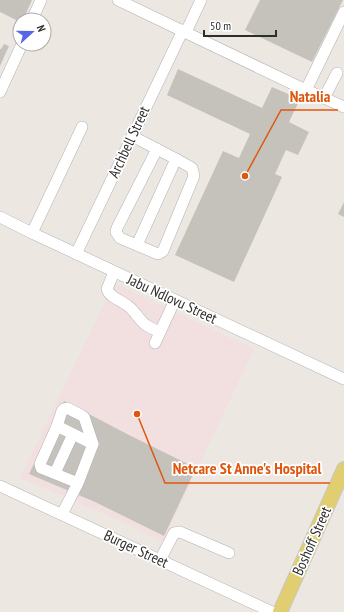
<svg xmlns="http://www.w3.org/2000/svg" width="344" height="612" font-family="'PT Sans Narrow',sans-serif">
	<style>
		.medical { fill: #f2e0e0 }
		.building { fill: #c5c2bc }
		.lines { fill: none; stroke-linecap: round; stroke-linejoin: round }
		.minor-casing { stroke: #b1b2bb; stroke-width: 12 }
		.major-casing { stroke: #c8c8c8; stroke-width: 16 }
		.minor { stroke: #fff; stroke-width: 11 }
		.major { stroke: #e1ce71; stroke-width: 14 }
		.labels { text-anchor: middle; stroke-width: 3.5; stroke-linejoin: round; paint-order: stroke }
		.street-label { font-size: 15px; fill: #2d2d2d; stroke: #fff }
		.leader { fill: none; stroke: #df570e; stroke-width: 1.5 }
		.callout-dot { fill: #df570e; stroke: #fff; stroke-width: 1.5 }
		.callout-label { font-size: 16px; text-anchor: middle; font-weight: bold; fill: #df570e; stroke: #fff; stroke-width: 3.5; stroke-linejoin: round; paint-order: stroke }
	</style>
	<rect width="100%" height="100%" fill="#ece8e1"/>
	<polygon class="medical" points="114,283 254,349 163,542 122,522 20,478"/>
	<g class="building">
		<polygon points="0,0 32,0 23,20 20,20 20,22 0,12"/>
		<polygon points="260,0 343,0 312,62 245,30"/>
		<polygon points="4,44 9,46 0,66 0,49 1,49"/>
		<polygon points="178,69 262,108 272,87 300,99 289,122 309,132 298,155 286,150 275,174 282,177 234,282 175,255 223,151 239,158 250,134 167,95"/>
		<polygon points="344,202 344,217 338,214"/>
		<polygon points="64,401 127,434 196,468 164,536 95,502 29,474"/>
	</g>
	<g class="lines">
		<g class="minor-casing">
			<g id="minor">
				<polyline points="118,0 293,84 344,107"/>
				<polyline points="32,20 41,0"/>
				<polyline points="186,32 201,0"/>
				<polyline points="306,90 344,12"/>
				<polyline points="0,92 22,44"/>
				<polyline points="324,98 337,73"/>
				<polyline points="132,136 176,159 192,168 194,176 163,251 158,254 120,238 116,232 117,228 157,149"/>
				<polyline points="0,217 32,233 344,379"/>
				<polyline points="32,233 82,127"/>
				<polyline points="137,245 176,159"/>
				<polyline points="76,254 183,30"/>
				<path d="M114 272 107 289C110 298 121 300 128 306 135 311 139 320 146 325 150 328 155 330 160 332"/>
				<polyline points="155,343 175,300"/>
				<polyline points="57,426 62,411 64,409 67,408 81,415 84,417 93,444"/>
				<polyline points="55,473 73,434"/>
				<polyline points="0,486 272,612"/>
				<polyline points="62,514 78,483 93,444 57,426 40,464 41,468 78,483"/>
				<polyline points="160,560 174,533 180,532 229,553"/>
			</g>
		</g>
		<g class="major-casing">
			<polyline id="major" points="280,612 344,469"/>
		</g>
		<use href="#minor" class="minor"/>
		<use href="#major" class="major"/>
	</g>
	<g class="labels">
		<g class="street-label">
			<text transform="translate(129 142) rotate(-65)" y="5">Archbell Street</text>
			<text transform="translate(172 299) rotate(25)" y="5">Jabu Ndlovu Street</text>
			<text transform="translate(312 541) rotate(-66)" y="5">Boshoff Street</text>
			<text transform="translate(136 549) rotate(25)" y="5">Burger Street</text>
		</g>
	</g>
	<path class="leader" d="M245 176L281 110H338M137 414L165 483H330"/>
	<g class="callout-dot">
		<circle cx="245" cy="176" r="4"/>
		<circle cx="137" cy="414" r="4"/>
	</g>
	<g class="callout-label">
		<text x="310" y="102">Natalia</text>
		<text x="247" y="474">Netcare St Anne's Hospital</text>
	</g>
	<g transform="translate(32 32) rotate(69)"><circle r="19" fill="#ffffff" stroke="#ababab"/>
	<path d="M0-3L7 15L0 10L-7 15Z" fill="#5567e6"/>
	<text y="-6" font-size="11" font-weight="bold" text-anchor="middle" fill="#2d2d2d">N</text>
	</g>
	<path d="M204 30v6h72v-6" fill="none" stroke="#2d2d2d" stroke-width="2"/>
	<text x="210" y="30" font-size="12" fill="#2d2d2d" stroke="#ffffff" stroke-width="3" paint-order="stroke">50 m</text>
</svg>
